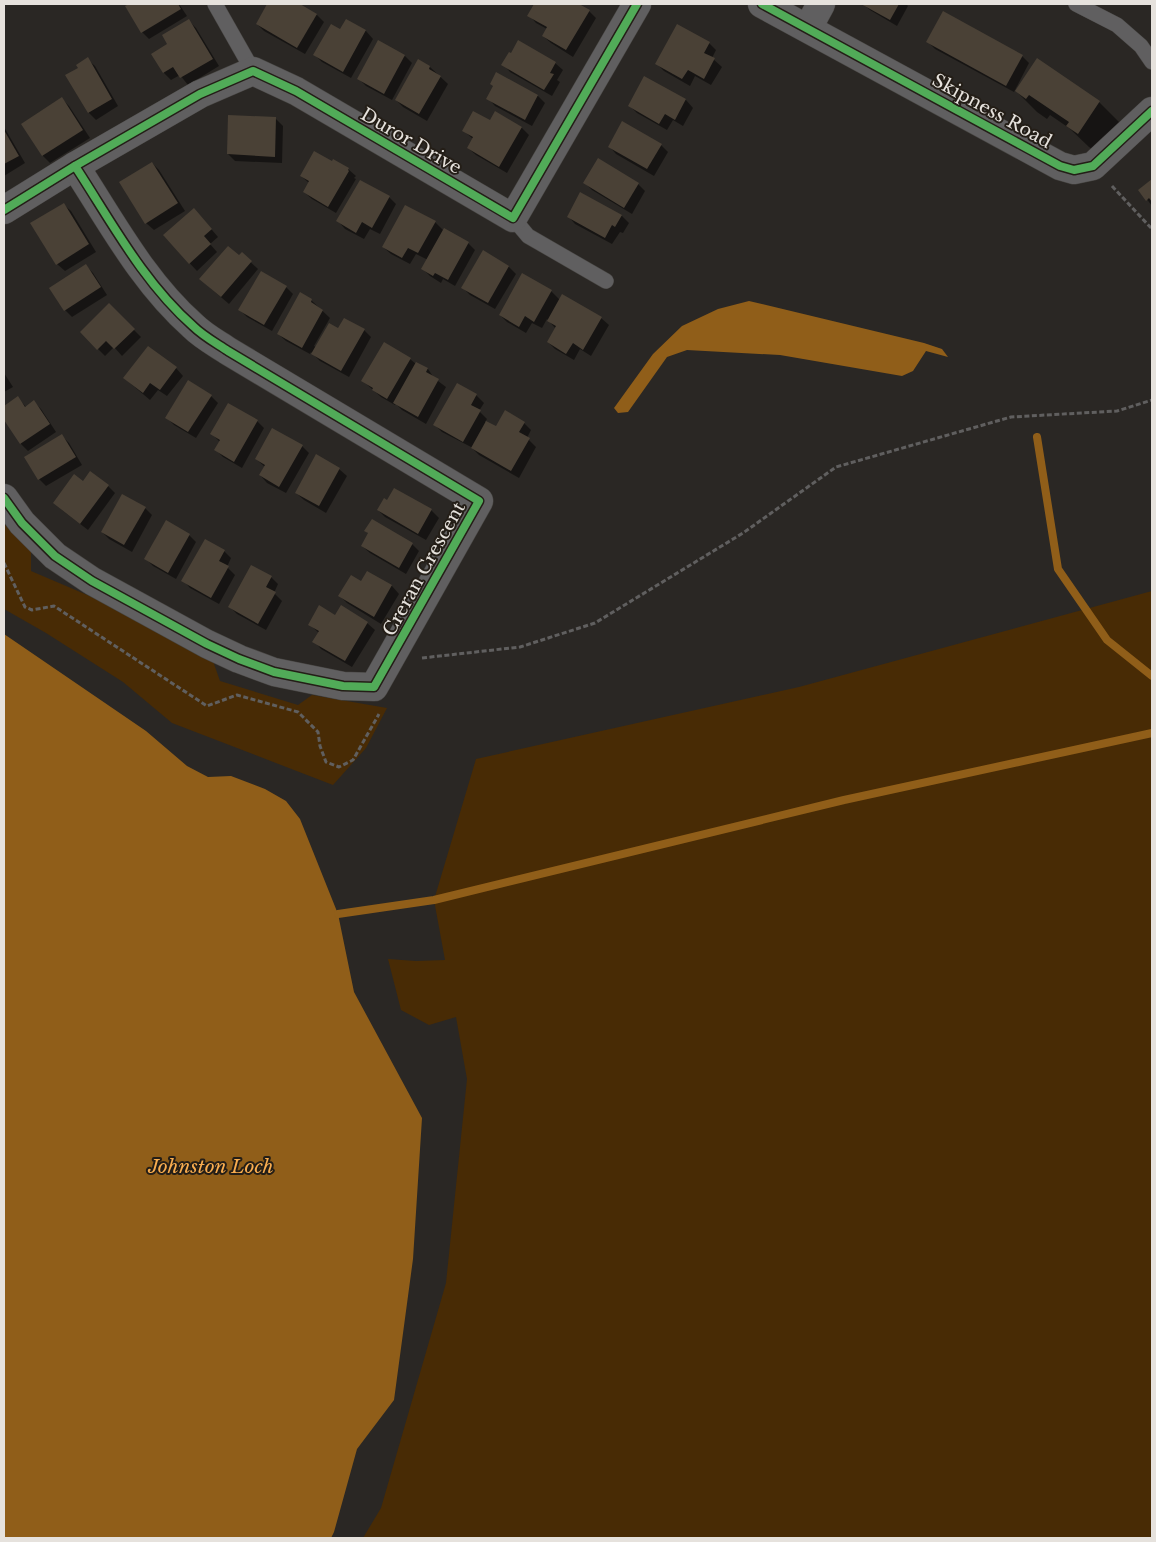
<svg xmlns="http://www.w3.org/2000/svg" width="1156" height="1542" font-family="'Libre Baskerville',serif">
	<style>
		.green { fill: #482b05 }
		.water { fill: #905e19 }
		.shadow { fill: #0007 }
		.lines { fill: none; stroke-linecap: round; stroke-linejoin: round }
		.stream { stroke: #905e19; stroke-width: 8 }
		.building { fill: #4a4136 }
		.lane-casing { stroke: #474542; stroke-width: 16 }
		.street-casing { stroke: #474542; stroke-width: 29 }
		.path { stroke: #605f5f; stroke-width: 3; stroke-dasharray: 5 2.5; stroke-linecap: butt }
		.lane { stroke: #605f60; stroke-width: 15 }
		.street { stroke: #605f60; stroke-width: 28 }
		.cycleway-casing { stroke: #241e17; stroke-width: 11 }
		.cycleway { stroke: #51ab58; stroke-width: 8 }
		.labels { text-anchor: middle; stroke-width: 4; stroke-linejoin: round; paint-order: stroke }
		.street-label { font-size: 18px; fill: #e6e2dd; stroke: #241e17 }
		.water-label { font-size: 19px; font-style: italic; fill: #f9ad4f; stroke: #241e17 }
	</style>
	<rect width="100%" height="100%" fill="#2a2724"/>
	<g class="green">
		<polygon points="4,524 31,550 31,571 120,609 213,661 220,681 298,705 312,695 387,708 366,748 333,785 172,723 123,682 46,633 4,609"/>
		<polygon points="1152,591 1152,1538 363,1538 381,1508 446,1283 467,1079 456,1017 429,1025 401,1010 388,959 416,961 445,960 434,900 476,759 799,687"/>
	</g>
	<g class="water">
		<polygon points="749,301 924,343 942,349 948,357 926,351 913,371 902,376 780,355 687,350 667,357 628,412 618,413 614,408 653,354 682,326 718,309"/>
		<polygon points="4,634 146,731 187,766 208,777 231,776 265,789 286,801 300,819 338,914 354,992 422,1118 413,1259 394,1400 357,1449 334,1532 331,1538 4,1538"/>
	</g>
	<g class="shadow">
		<polygon points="131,4 179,4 187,16 149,39 142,32 126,7"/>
		<polygon points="269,4 297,4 317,15 324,22 305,54 264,31 257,24"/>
		<polygon points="536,4 577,4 589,11 596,18 573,57 551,43 543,36 547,29 536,23 529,15"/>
		<polygon points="863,4 906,4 908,6 897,26 870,10"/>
		<polygon points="189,21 196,28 219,66 188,85 180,75 171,80 164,73 153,54 169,45"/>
		<polygon points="347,21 366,31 373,39 351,78 322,62 315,55 341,31"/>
		<polygon points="519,42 555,63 563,70 557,80 560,82 552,96 510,72 503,64 512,54"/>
		<polygon points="928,42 1022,56 1029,63 1014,92 935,49"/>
		<polygon points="709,43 716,50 712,58 722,67 711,85 695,76 690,86 664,71 657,64"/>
		<polygon points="405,56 412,63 392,100 366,86 359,79"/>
		<polygon points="87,59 95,66 118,106 96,120 88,112"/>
		<polygon points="1037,60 1099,102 1120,123 1099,154 1089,147 1069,128 1050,115 1047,119 1037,112 1016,91"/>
		<polygon points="419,61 430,67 448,84 427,121 403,107 396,100"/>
		<polygon points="645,78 686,100 693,108 683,126 673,120 667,130 637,113 630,106"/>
		<polygon points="538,96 545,103 532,126 495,106 488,98"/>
		<polygon points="62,99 69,106 90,138 50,163 43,156 23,124"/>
		<polygon points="495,113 522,128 529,135 507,173 476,155 468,148 473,139 464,131 490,122"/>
		<polygon points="276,119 283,126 282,163 235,161 228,154"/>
		<polygon points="4,127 25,163 4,176"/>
		<polygon points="661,145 668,152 654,176 616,154 609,146"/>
		<polygon points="152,163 159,170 185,211 154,230 146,223"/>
		<polygon points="348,169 356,176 354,178 356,179 336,213 312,199 304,192 309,183 301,176"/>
		<polygon points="1152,181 1152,206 1140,190"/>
		<polygon points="585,183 638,184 645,191 632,214 592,190"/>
		<polygon points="581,193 622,216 629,223 623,233 620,232 612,244 575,224 568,216"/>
		<polygon points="389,197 396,204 380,234 370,229 364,239 345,229 338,221"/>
		<polygon points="63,204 71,211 96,252 65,271 57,264 32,223"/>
		<polygon points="201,217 218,237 210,244 217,252 197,271 164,236"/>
		<polygon points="435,222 444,231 468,243 475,250 455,286 443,279 441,283 430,276 423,269 428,260 416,254 410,264 391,254 383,247"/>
		<polygon points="483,252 509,267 516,274 495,309 470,295 462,287"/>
		<polygon points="242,254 258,269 229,304 208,286"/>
		<polygon points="86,266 93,273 107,295 72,317 65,310"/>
		<polygon points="522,275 551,291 560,300 601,318 609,325 591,356 580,349 574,360 555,349 548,342 556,329 547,319 542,328 532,323 526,333 507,322 500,315"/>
		<polygon points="286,287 293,294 272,331 247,317 240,310"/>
		<polygon points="311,300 330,318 314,346 316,347 339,330 364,330 371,337 349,377 320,361 311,352 310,354 286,341 278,334"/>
		<polygon points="109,305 141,337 122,356 114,347 105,356 81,332"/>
		<polygon points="410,359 416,364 416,363 428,369 434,378 446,387 426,424 402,410 396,404 395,405 381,397 363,381"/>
		<polygon points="176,368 183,376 167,396 158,390 150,400 124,378"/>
		<polygon points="4,373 13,387 4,392"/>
		<polygon points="476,395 484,403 479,411 487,419 485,422 496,428 524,423 531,430 527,438 536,447 519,478 479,455 471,447 442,432 435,425"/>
		<polygon points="211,396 218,403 196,438 174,425 167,418"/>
		<polygon points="18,398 26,407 34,402 41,409 56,432 28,451 21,444 4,418 4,407"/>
		<polygon points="257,421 264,428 242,468 223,457 216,450 220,442 212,434"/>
		<polygon points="62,436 69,443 82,465 46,486 39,479"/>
		<polygon points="302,446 309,453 286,493 267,483 260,475 265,467 256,459"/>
		<polygon points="339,469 347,476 326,513 304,500 296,493"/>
		<polygon points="83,483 108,486 115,493 88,530 62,510 54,503"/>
		<polygon points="394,489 431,510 439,518 426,540 385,517 378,510 387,502"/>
		<polygon points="145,508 152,515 132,552 109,539 102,532"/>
		<polygon points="366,531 412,544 419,551 406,574 370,553 362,546 369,534"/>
		<polygon points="189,535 196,542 176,579 153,566 146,559"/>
		<polygon points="224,551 231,558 227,567 235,575 219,604 190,588 183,580"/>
		<polygon points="368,573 392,586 399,594 381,624 347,603 340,596 362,583"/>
		<polygon points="271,577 278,584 274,593 282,601 266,630 237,614 230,607"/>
		<polygon points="336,617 367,623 375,630 352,667 321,649 314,641 319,633 309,624"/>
	</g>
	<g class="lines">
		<g class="stream">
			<polyline points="1037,437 1058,569 1107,640 1152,676"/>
			<polyline points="338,914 434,900 844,800 1152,733"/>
		</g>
	</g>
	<g class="building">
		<polygon points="129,4 178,4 181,9 141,33 125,6"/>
		<polygon points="267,4 300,4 317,14 297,48 256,24"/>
		<polygon points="534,4 579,4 590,10 566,50 542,36 547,27 527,16"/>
		<polygon points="861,4 899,4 890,20"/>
		<polygon points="943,11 1023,55 1006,86 926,42"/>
		<polygon points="189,19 213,59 180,78 173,67 163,73 151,54 167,44 162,35"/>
		<polygon points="346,19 366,30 343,72 313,55 331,24 340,29"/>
		<polygon points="677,24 710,42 704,53 715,58 704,79 688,70 682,79 655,64"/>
		<polygon points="378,40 405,55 384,94 357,79"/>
		<polygon points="518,40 556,62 550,73 554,74 544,90 501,65 509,52 511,53"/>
		<polygon points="88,57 112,99 88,113 65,75 78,68 76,65"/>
		<polygon points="1037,58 1100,101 1078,134 1066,126 1069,122 1029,95 1026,99 1015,91"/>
		<polygon points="418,59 430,66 429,69 441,76 419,114 395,100"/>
		<polygon points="496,72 538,95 525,120 486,99 493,86 490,84"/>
		<polygon points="644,76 686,99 675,120 665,114 659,124 628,106"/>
		<polygon points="62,97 83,130 42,156 21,124"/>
		<polygon points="473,111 490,120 495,111 522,127 499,167 467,148 473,137 462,131"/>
		<polygon points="228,115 276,117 275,157 227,154"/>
		<polygon points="622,121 662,144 647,169 608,147"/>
		<polygon points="4,130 19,156 4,164"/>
		<polygon points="314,151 332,161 333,159 349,168 348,170 349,171 328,207 303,192 309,181 300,176"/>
		<polygon points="598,158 639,183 624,208 583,183"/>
		<polygon points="152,162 178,203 145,224 119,182"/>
		<polygon points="1152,179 1152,202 1149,198 1146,201 1138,190"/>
		<polygon points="360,180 390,196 372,228 362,222 356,233 336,221"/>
		<polygon points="580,192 622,215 615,227 612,225 605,238 567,217"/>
		<polygon points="64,203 89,244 56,265 30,223"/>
		<polygon points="405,205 436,221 418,253 408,248 402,258 382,247"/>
		<polygon points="194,208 212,229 204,236 211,244 189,264 163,235"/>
		<polygon points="444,228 469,242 448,280 435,273 433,276 421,269"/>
		<polygon points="228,246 239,255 242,252 252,261 221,297 199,279"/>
		<polygon points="483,250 509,266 488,303 461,288"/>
		<polygon points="86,264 101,287 64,311 49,288"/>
		<polygon points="261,271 287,286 264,325 238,310"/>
		<polygon points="522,273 552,290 534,322 525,316 519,327 499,315"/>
		<polygon points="300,292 312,299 311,302 323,310 302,348 277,334"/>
		<polygon points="562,294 602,317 583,350 573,343 566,354 547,342 556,326 547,321"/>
		<polygon points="109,303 135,329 114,349 106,341 97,350 80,332"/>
		<polygon points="344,318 365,329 341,371 311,354 329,323 338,328"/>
		<polygon points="384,342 411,358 387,399 372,390 373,388 361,381"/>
		<polygon points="148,346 177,367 160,390 150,383 143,393 123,378"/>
		<polygon points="416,362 428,368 426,372 439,379 418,417 393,403"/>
		<polygon points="188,380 212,395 188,432 165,418"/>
		<polygon points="457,383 477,394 471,405 481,410 463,442 433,425"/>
		<polygon points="18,396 25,407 34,400 50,424 20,444 4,420 4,406"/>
		<polygon points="228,403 258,420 234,462 214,450 220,440 210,434"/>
		<polygon points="505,410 525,422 519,432 530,438 511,471 471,448 486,421 496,426"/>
		<polygon points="272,428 303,445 279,487 259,475 265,465 255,459"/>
		<polygon points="62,434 76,457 38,480 24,457"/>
		<polygon points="316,454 340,468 319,506 295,493"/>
		<polygon points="90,471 109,485 80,524 53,503 74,474 83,481"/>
		<polygon points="394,488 432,509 418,534 377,510 384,498 387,500"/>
		<polygon points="122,494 146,507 124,545 101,532"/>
		<polygon points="372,519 413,543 399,568 361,546 368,533 364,531"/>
		<polygon points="166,520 190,534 168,573 144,559"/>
		<polygon points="205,539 225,550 219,561 229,566 211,598 181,581"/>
		<polygon points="251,565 272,576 266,587 276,592 258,624 228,607"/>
		<polygon points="367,571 392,585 374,617 338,596 351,575 361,581"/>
		<polygon points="319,605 335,615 341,605 368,622 345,661 312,642 319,631 308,625"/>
	</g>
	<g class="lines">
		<g class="lane-casing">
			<g id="lane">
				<polyline points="215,4 253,71"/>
				<polyline points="1076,4 1117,25 1141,46 1152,62"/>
				<polyline points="513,218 528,236 606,281"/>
			</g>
		</g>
		<g class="street-casing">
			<g id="street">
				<polyline points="762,4 1060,166 1074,170 1093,166 1152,111"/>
				<polyline points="808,28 821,4"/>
				<polyline points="4,210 75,166 200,94 253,71 296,91 513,218 637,4"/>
				<path d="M4 498 22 523 55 556 92 581 207 644 239 659 274 672 343 686 374 687 479 501 228 351C216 343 203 336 193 326 143 282 111 221 75 166"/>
			</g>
		</g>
		<g class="path">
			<polyline points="1112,186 1152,229"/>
			<polyline points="4,563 25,607 32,610 54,606 207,706 237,695 298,712 318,732 320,746 326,762 339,767 353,760 379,714"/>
			<polyline points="422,658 520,647 595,623 743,533 836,467 1011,417 1117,411 1152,400"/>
		</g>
		<use href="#lane" class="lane"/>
		<use href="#street" class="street"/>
		<g class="cycleway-casing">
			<g id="cycleway">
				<polyline points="762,4 1060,166 1074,170 1093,166 1152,111"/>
				<polyline points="4,210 75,166 200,94 253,71 296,91 513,218 637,4"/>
				<path d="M4 498 22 523 55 556 92 581 207 644 239 659 274 672 343 686 374 687 479 501 228 351C216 343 203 336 193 326 143 282 111 221 75 166"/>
			</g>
		</g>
		<use href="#cycleway" class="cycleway"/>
	</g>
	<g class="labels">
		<g class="street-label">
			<text transform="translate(992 111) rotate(29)" y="6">Skipness Road</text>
			<text transform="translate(411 141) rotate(30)" y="6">Duror Drive</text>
			<text transform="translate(424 569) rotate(-61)" y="6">Creran Crescent</text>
		</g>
		<g class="water-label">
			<text x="211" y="1173">Johnston Loch</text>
		</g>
	</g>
	<rect width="1156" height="1542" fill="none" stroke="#e6e2dd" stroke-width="10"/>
</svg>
